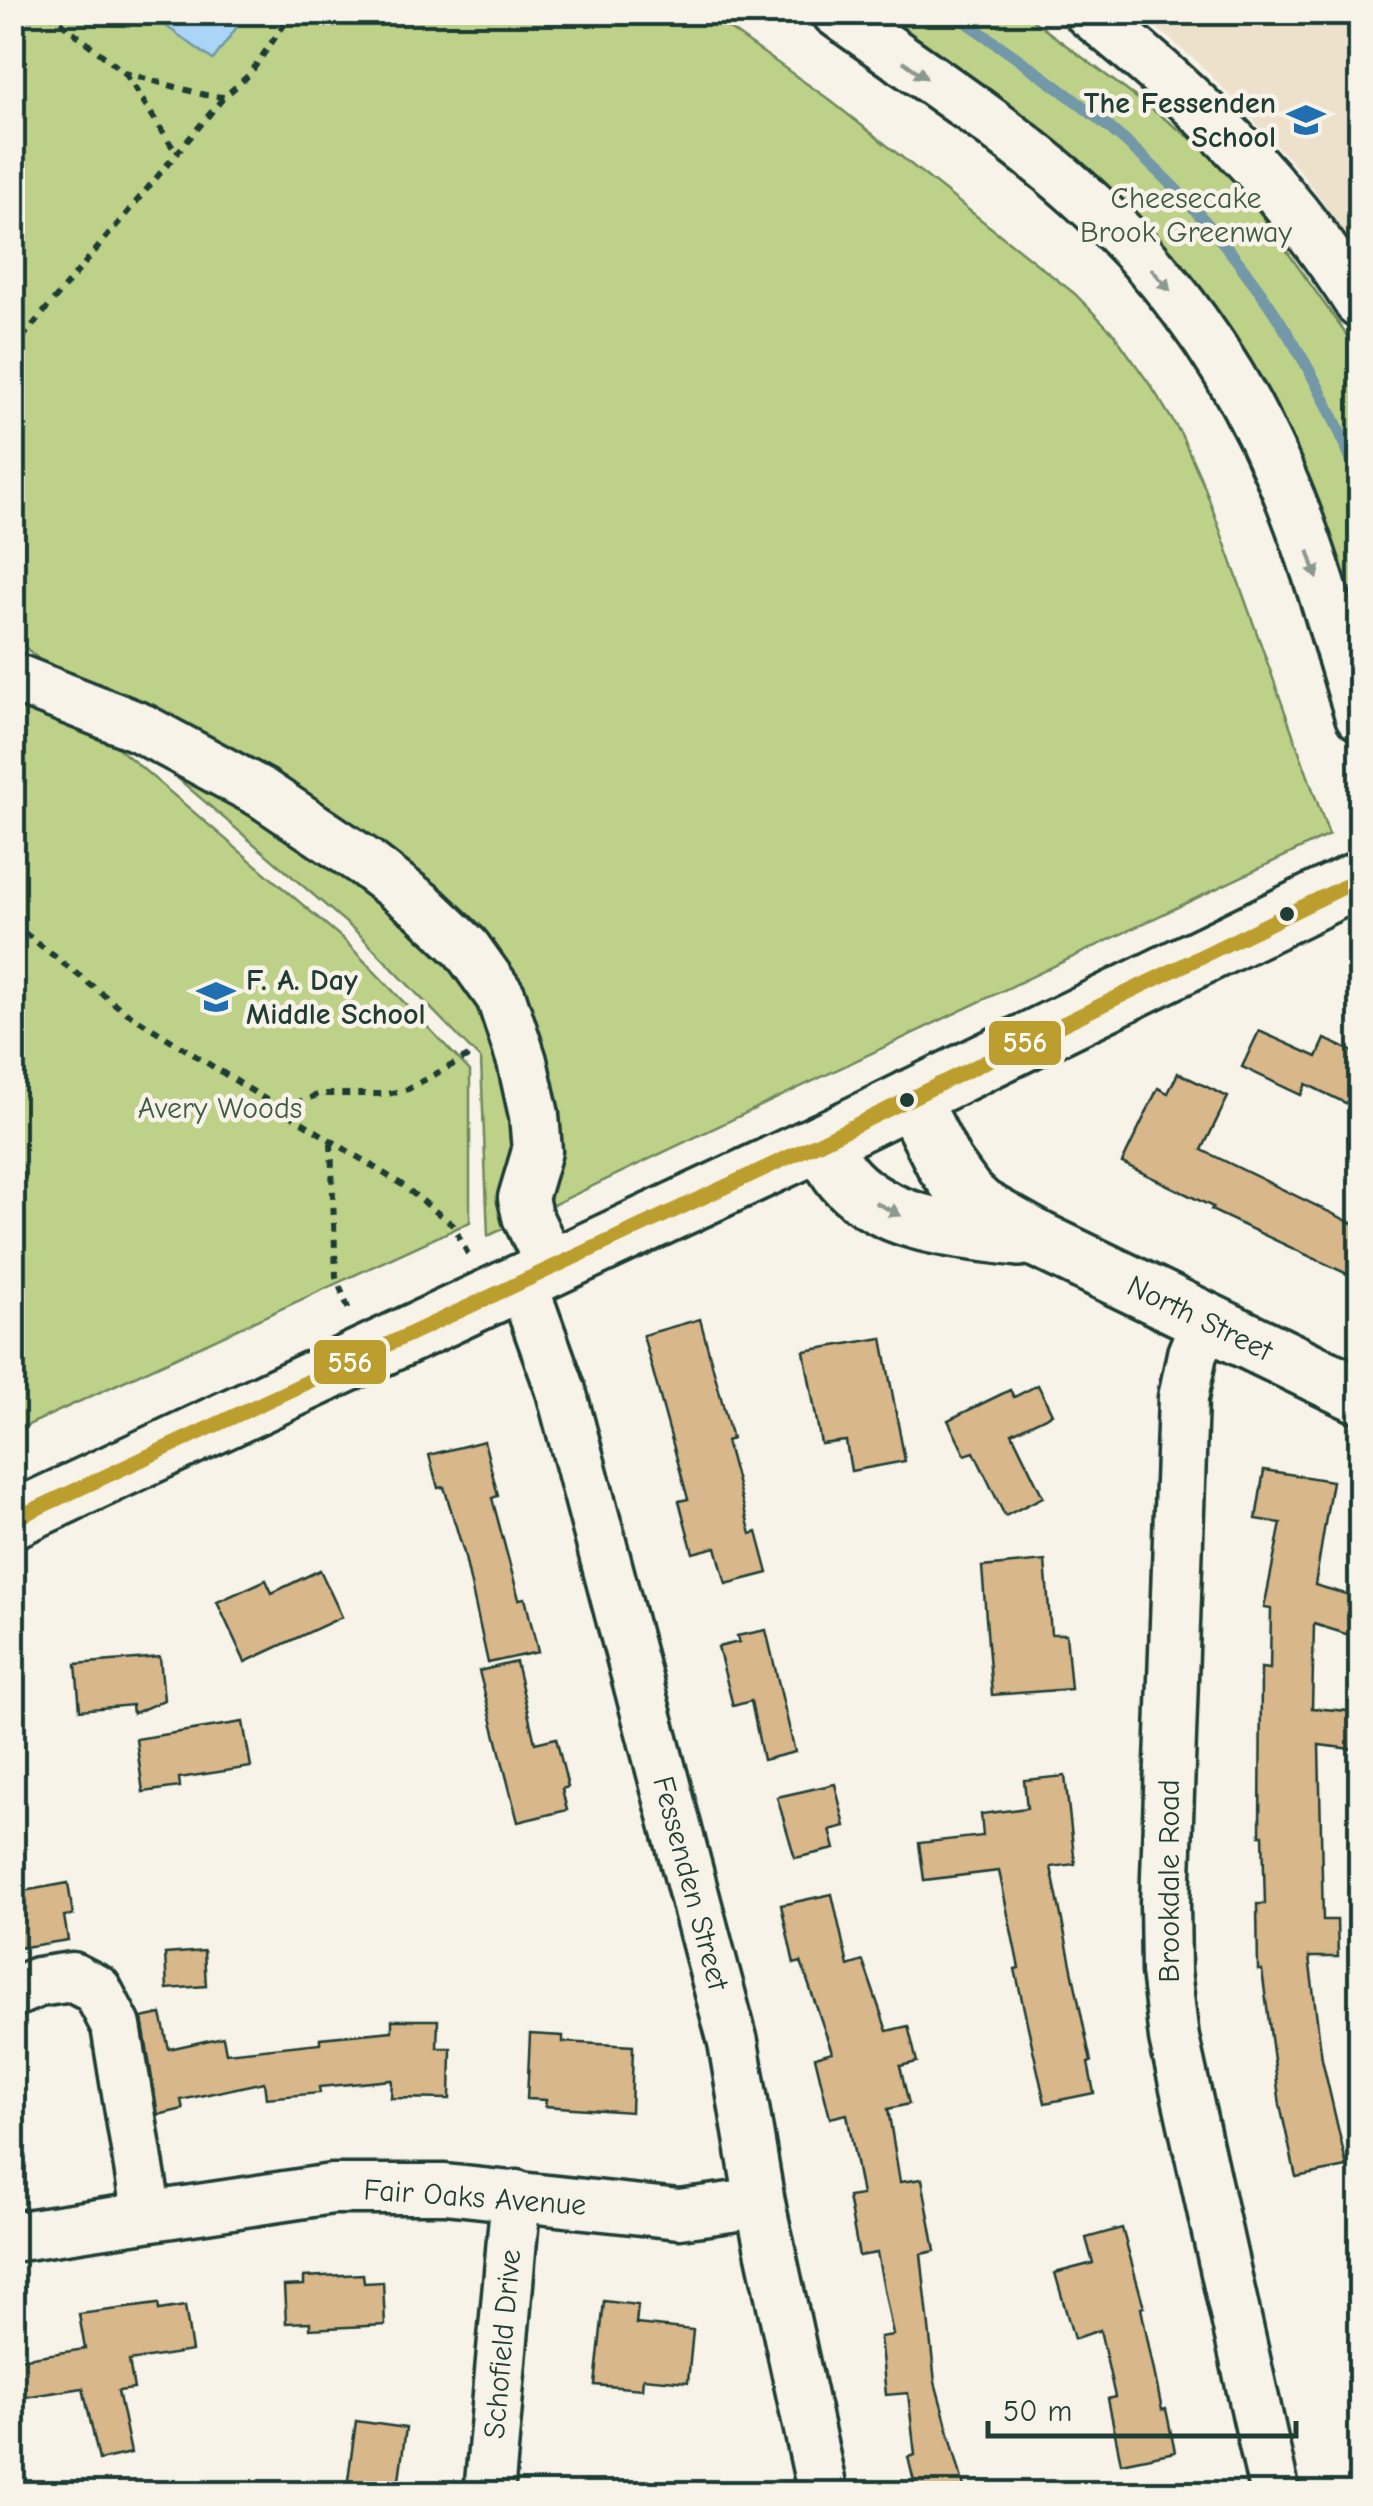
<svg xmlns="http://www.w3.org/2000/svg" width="1373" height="2506" font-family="'Comic Neue',sans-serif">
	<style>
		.built { fill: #eee1cc }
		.green { fill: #bdd288; stroke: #6e885e; stroke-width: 2.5 }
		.water { fill: #abd5f6; stroke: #7398a8; stroke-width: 2.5 }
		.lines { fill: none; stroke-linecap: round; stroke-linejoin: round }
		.stream { stroke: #7398a8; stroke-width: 12 }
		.building { fill: #d8b78b; stroke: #1f3d34; stroke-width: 2.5 }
		.minor-casing { stroke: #1f3d34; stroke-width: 55 }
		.major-casing { stroke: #1f3d34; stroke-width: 62 }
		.path { stroke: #1f3d34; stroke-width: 6; stroke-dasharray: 8 8; stroke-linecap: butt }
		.minor { stroke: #f7f3e8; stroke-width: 48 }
		.major { stroke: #f7f3e8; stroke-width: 55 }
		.bus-1-casing { stroke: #f7f3e8; stroke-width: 22 }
		.bus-1 { stroke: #bc9e2e; stroke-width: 15 }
		.oneway { fill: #8b988e }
		.bus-dot { fill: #1f3d34; stroke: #f7f3e8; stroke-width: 4 }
		.labels { text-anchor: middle; stroke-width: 9; stroke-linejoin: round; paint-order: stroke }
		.poi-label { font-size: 30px; font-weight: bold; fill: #1f3d34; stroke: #f7f3e8; text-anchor: end }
		.park-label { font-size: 30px; fill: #3f5b45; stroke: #f7f3e8 }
		.street-label { font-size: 30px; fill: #1f3d34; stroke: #f7f3e8 }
		.line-badge { stroke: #f7f3e8; stroke-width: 4 }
		.badge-label { font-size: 28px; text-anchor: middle; font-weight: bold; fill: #fff }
	</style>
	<rect width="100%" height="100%" fill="#f7f3e8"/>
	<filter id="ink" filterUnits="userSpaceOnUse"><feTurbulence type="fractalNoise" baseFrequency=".01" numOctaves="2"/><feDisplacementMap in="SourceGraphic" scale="20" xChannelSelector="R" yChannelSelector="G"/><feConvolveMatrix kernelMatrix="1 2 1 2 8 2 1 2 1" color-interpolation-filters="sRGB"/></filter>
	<g filter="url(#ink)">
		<polygon class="built" points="1139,13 1360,13 1360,256 1301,172 1204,68"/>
		<g class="green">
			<polygon points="13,13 707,13 827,98 1075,294 1114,334 1153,389 1181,434 1205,488 1329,835 488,1236 481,1060 359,934 13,637"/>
			<polygon points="831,13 1023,13 1225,164 1360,354 1360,720 1278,470 1164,283"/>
			<polygon points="12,695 90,724 343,939 470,1071 470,1222 13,1432"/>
		</g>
		<polygon class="water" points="148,13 247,12 247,13 213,60"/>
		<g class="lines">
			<path class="stream" d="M952 12C1006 51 1061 87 1112 130 1222 222 1311 347 1360 482"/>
		</g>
		<g class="building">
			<polygon points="1259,1031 1317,1057 1325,1039 1360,1055 1360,1110 1306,1084 1301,1095 1242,1067"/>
			<polygon points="1178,1073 1228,1097 1202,1150 1360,1227 1360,1280 1211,1210 1213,1207 1122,1163 1158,1088 1168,1093"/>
			<polygon points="700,1319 732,1439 726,1441 751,1534 757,1532 768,1573 726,1584 716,1547 693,1553 679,1501 688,1499 643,1335"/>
			<polygon points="882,1338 905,1461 851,1471 846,1441 821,1444 804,1351"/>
			<polygon points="1038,1385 1052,1414 1012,1433 1043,1497 1005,1516 974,1452 965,1455 948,1420 1010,1390 1014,1397"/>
			<polygon points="484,1441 498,1496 492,1498 519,1599 525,1598 538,1652 488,1663 464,1553 444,1487 438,1488 429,1455"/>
			<polygon points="1264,1470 1332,1481 1315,1585 1360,1598 1349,1635 1314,1624 1312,1708 1360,1712 1360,1750 1319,1745 1323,1920 1337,1920 1338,1957 1309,1957 1322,2059 1347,2167 1296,2177 1280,2105 1262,1970 1258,1970 1257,1904 1265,1904 1263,1835 1260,1835 1261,1668 1270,1669 1271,1609 1264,1608 1281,1523 1256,1519"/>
			<polygon points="1045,1561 1051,1634 1066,1634 1071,1689 992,1695 982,1567"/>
			<polygon points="320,1570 342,1617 245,1662 217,1602 266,1580 272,1593"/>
			<polygon points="766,1630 795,1752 763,1760 751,1701 733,1706 718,1647 739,1642 737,1636"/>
			<polygon points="160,1657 164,1700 133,1714 132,1705 80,1710 76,1664"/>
			<polygon points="516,1662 535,1743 556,1738 568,1787 562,1789 567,1810 518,1822 479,1671"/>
			<polygon points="243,1722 251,1767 179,1778 180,1787 143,1792 136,1739"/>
			<polygon points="1065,1776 1075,1864 1051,1867 1091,2062 1088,2063 1094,2093 1045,2103 1015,1969 1019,1968 999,1871 924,1880 919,1843 983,1836 981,1814 1027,1808 1024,1780"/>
			<polygon points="835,1784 845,1826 830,1830 835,1849 795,1858 777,1797"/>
			<polygon points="68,1883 73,1915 64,1916 68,1940 12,1949 12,1893"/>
			<polygon points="832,1894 848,1966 863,1961 887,2031 908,2026 917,2062 900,2066 909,2104 888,2109 900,2182 922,2179 935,2251 921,2254 935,2382 966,2494 917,2494 908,2457 915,2455 908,2393 886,2395 880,2337 893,2335 877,2253 859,2256 848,2197 862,2195 847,2114 830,2118 815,2057 832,2052 801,1962 794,1964 781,1905"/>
			<polygon points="204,1951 206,1986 167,1989 165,1954"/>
			<polygon points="161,2014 169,2049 223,2037 226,2053 320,2043 320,2038 392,2031 392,2020 438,2020 437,2048 451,2048 450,2099 391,2098 392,2080 319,2087 320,2093 266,2098 264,2082 181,2100 183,2109 158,2115 142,2018"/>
			<polygon points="530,2034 563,2036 563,2042 633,2046 631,2112 545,2106 546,2100 527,2099"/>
			<polygon points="1122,2228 1144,2307 1141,2308 1162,2410 1166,2409 1175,2452 1121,2463 1108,2399 1115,2397 1100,2330 1074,2339 1055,2273 1093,2263 1086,2238"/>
			<polygon points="363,2274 364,2283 383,2282 385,2325 310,2329 310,2322 286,2323 284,2286 304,2285 304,2277"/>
			<polygon points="604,2301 638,2305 636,2324 693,2330 688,2382 643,2378 642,2389 595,2385"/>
			<polygon points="158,2304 159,2310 185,2306 192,2351 129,2361 134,2389 118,2391 131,2453 99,2460 83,2388 12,2399 12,2360 85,2349 79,2314"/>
			<polygon points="356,2421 406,2428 397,2494 346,2494"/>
		</g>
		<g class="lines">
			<g class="minor-casing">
				<g id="minor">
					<path d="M836 12C918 72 1005 127 1080 195 1165 271 1233 365 1278 470 1313 549 1335 634 1360 716"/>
					<path d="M1088 12C1199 101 1283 184 1360 304"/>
					<polyline points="12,677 141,728 262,793 366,863 423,907 466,948 501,997 522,1061 534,1115 537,1151 523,1198 527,1216 552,1268"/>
					<polyline points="522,1282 561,1391 733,2042 760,2203 823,2494"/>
					<polyline points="1206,1320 1192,1354 1183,1398 1165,1904 1166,1971 1174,2038 1275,2494"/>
					<polyline points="12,1993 38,1982 72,1977 97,1990 116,2026 147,2216"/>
					<polyline points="12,2237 332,2189 445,2189 679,2214 760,2203"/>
					<polyline points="489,2494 516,2195"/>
				</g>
			</g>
			<g class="major-casing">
				<g id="major">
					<polyline points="911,1098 945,1165 966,1194 980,1207 1039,1240 1360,1395"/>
					<path d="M821 1142C829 1155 836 1171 847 1182 890 1227 961 1230 1019 1238"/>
					<polyline points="12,1520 821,1142 1360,879"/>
				</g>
			</g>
			<g class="path">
				<polyline points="48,12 125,73 205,95 224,97 249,75 293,12"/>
				<polyline points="125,73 177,154"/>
				<polyline points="12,350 224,97"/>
				<polyline points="12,923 124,1011 401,1184 453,1225 469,1256"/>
				<polyline points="280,1109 320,1094 388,1094 408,1089 474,1053"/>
				<polyline points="331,1143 336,1277 350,1313"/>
			</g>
			<use href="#minor" class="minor"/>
			<use href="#major" class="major"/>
			<g class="bus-1-casing">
				<polyline id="bus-1" points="12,1520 821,1142 1360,879"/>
			</g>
			<use href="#bus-1" class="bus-1"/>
		</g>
		<defs><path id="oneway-solid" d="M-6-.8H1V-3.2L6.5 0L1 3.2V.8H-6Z" transform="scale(2.5)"/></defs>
		<g class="oneway">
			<use href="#oneway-solid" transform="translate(915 70) rotate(36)"/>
			<use href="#oneway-solid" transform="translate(1161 280) rotate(50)"/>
			<use href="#oneway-solid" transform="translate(1313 565) rotate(72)"/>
			<use href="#oneway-solid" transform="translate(888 1209) rotate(27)"/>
		</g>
	</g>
	<defs>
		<g id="school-bare" transform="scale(3)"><path d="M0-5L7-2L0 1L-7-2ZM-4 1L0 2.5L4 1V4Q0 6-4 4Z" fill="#1f6fb2" stroke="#f7f3e8" stroke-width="2.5" paint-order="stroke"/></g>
	</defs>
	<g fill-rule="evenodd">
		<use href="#school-bare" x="1306" y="120"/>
		<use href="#school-bare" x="216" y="997"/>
	</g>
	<g class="bus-dot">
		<circle cx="1287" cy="914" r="9"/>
		<circle cx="907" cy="1100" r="9"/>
	</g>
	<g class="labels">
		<g class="poi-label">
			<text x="1276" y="113">The Fessenden<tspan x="1276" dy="34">School</tspan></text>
			<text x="246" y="990" text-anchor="start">F. A. Day<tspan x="246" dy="34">Middle School</tspan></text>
		</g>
		<g class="park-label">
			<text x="1186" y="208">Cheesecake<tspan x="1186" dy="34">Brook Greenway</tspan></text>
			<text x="220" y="1118">Avery Woods</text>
		</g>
		<g class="street-label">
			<text transform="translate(1200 1318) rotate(26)" y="10">North Street</text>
			<text transform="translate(1169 1881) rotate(-90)" y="10">Brookdale Road</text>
			<text transform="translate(691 1883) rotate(75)" y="10">Fessenden Street</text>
			<text transform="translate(475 2197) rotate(4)" y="10">Fair Oaks Avenue</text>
			<text transform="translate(502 2344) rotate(-85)" y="10">Schofield Drive</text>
		</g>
	</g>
	<g class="line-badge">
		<rect x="987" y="1019" width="76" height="48" rx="10" fill="#bc9e2e"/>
		<rect x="312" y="1338" width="76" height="48" rx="10" fill="#bc9e2e"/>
	</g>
	<g class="badge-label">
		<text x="1025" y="1052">556</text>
		<text x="350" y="1372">556</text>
	</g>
	<rect width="1373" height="2506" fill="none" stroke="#f7f3e8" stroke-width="50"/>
	<rect x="25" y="25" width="1323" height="2456" fill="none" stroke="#1f3d34" stroke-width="4" filter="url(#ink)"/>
	<path d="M988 2421v15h308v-15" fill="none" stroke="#1f3d34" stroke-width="5"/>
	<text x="1003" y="2421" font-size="30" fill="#1f3d34" stroke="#f7f3e8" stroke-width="8" paint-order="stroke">50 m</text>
</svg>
